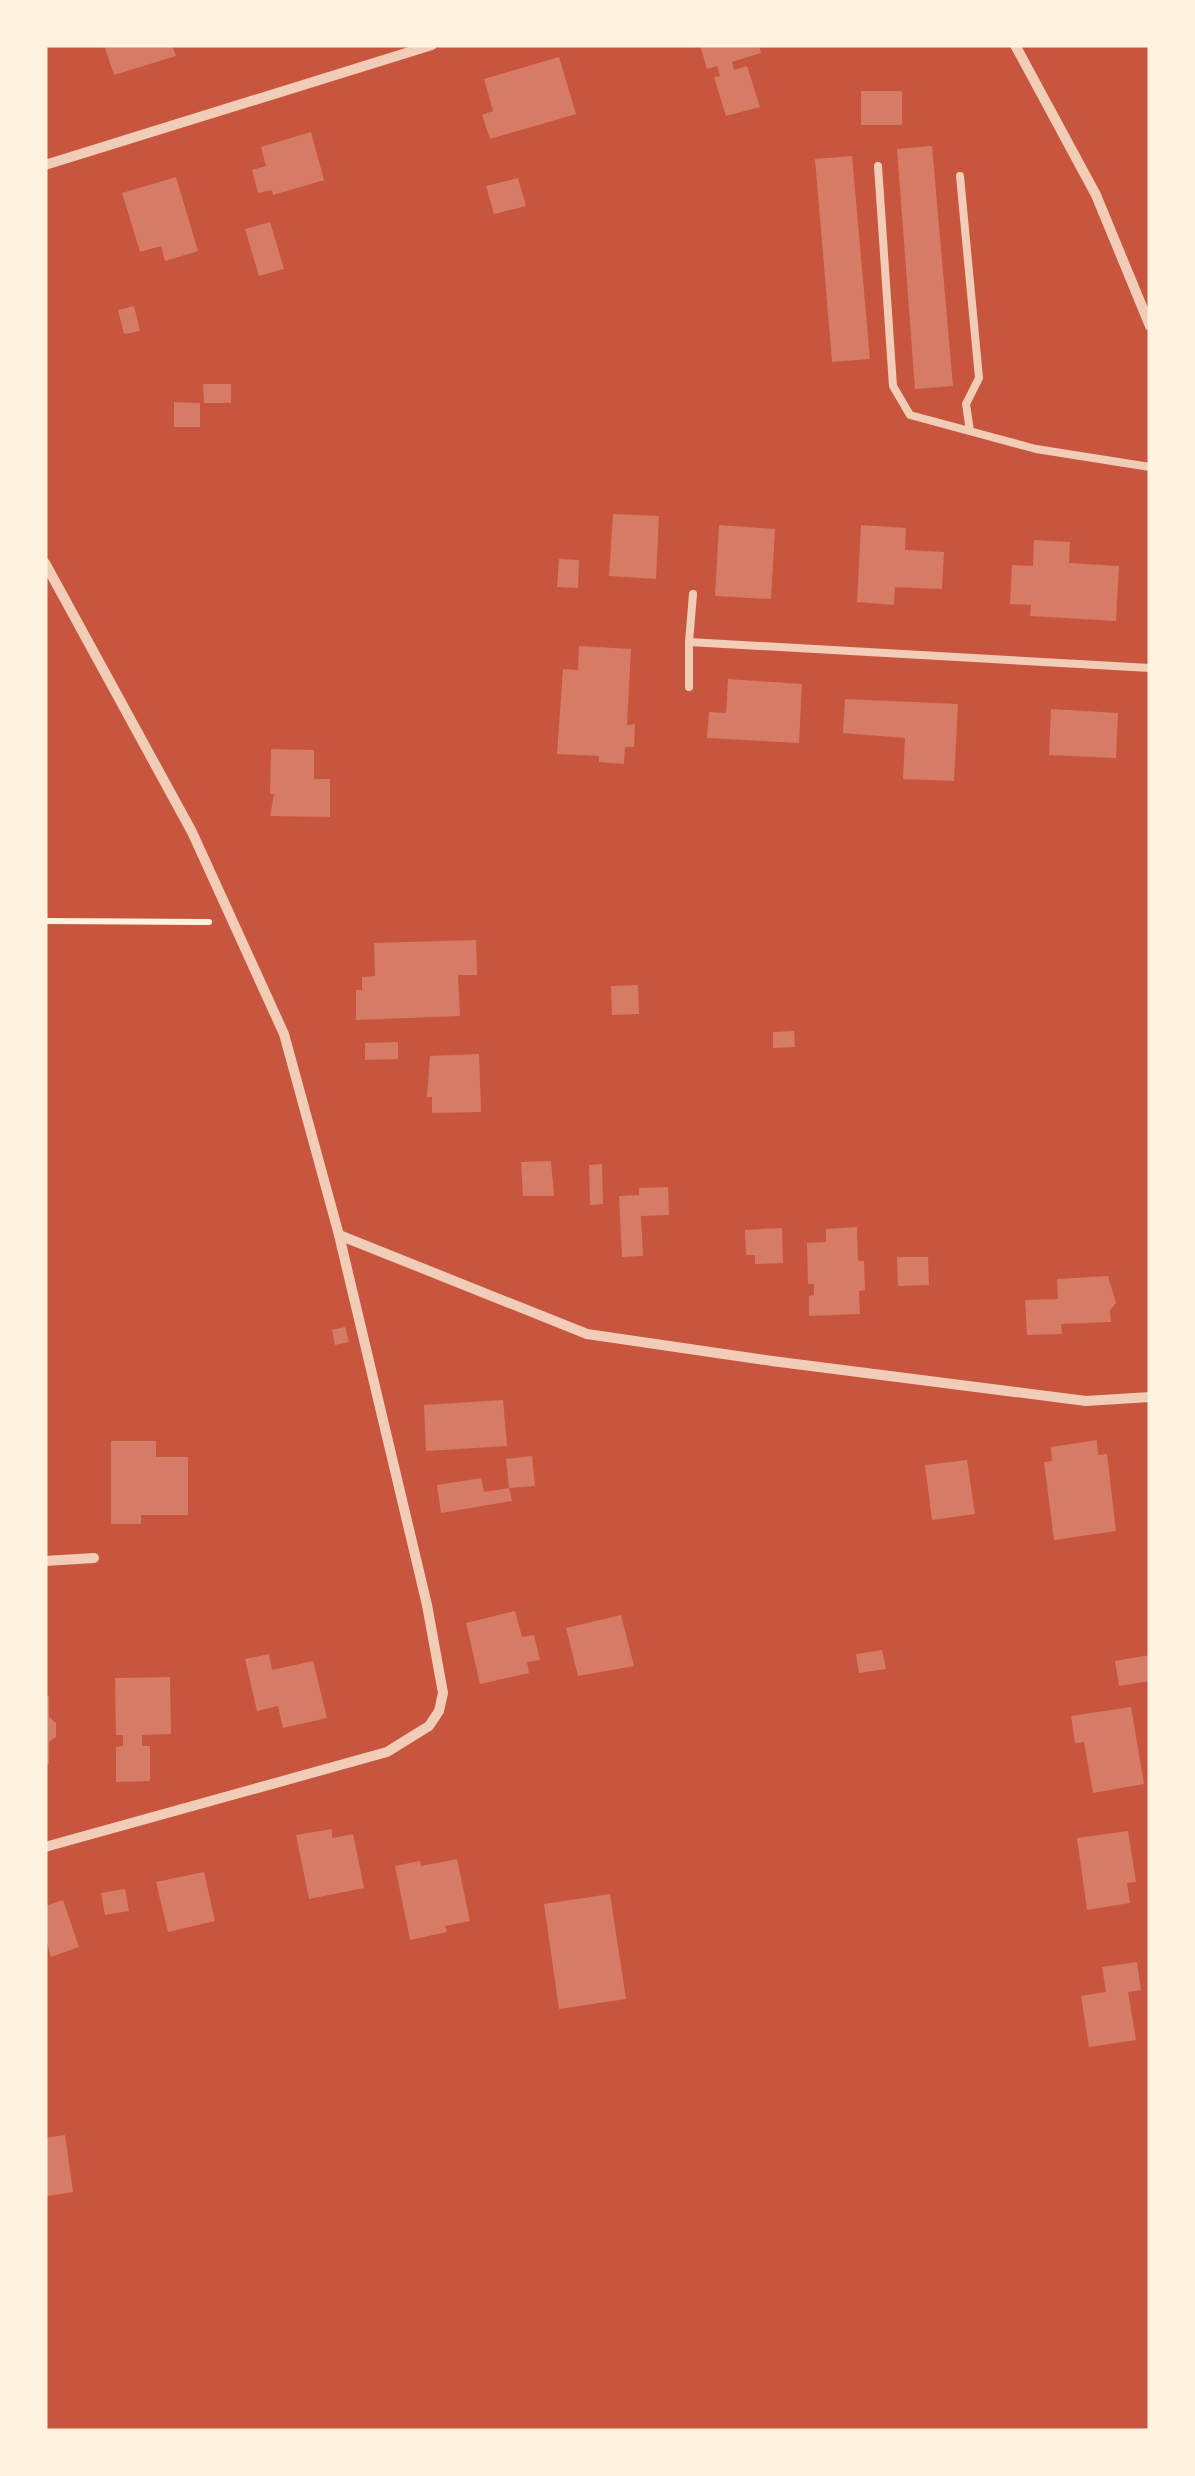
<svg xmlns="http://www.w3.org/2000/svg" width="1195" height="2476" font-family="Signika,sans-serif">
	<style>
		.building { fill: #d67c66 }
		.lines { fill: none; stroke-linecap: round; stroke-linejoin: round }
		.path { stroke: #fff3e0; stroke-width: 6 }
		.service { stroke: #f1ccb7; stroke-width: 8 }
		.minor { stroke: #f1ccb7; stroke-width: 10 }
	</style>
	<rect width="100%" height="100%" fill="#c8553d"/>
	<g class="building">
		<polygon points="104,45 172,45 176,56 114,75"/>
		<polygon points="700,45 759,45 761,53 732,62 734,70 747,66 760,107 726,116 714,77 720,76 717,66 707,69"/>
		<polygon points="559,57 576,114 490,139 482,115 493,111 484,79"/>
		<rect x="861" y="91" width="41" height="34"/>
		<polygon points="311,132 324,180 273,195 272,190 258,193 252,170 266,166 261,147"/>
		<polygon points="932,146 953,386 915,389 897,149"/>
		<polygon points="852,156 870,359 832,362 815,159"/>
		<polygon points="176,177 198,251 165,261 161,246 140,252 122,193"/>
		<polygon points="518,178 526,206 494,214 486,186"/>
		<polygon points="270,222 284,269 259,276 245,229"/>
		<polygon points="134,306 140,331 124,334 118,310"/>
		<polygon points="203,384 231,384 231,403 204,403"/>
		<polygon points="174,402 200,403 200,427 174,427"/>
		<polygon points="613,514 659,516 656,579 609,576"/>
		<polygon points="719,525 775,529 771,599 715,596"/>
		<polygon points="861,525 906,528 905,550 944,552 942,589 895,587 894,605 857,602"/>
		<polygon points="1034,540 1070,542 1069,563 1119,566 1116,621 1030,616 1031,605 1010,604 1012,565 1033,566"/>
		<polygon points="559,559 579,560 578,588 557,587"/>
		<polygon points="579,646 631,649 627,725 635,724 634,747 625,747 624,764 599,762 599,756 557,754 563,669 578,670"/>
		<polygon points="728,679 802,684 799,743 707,738 709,712 726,713"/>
		<polygon points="845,699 958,704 954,781 903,779 905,738 843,733"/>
		<polygon points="1051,709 1118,713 1116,758 1049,755"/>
		<polygon points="271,749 314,750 314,779 330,779 330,817 270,816 274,794 270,794"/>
		<polygon points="476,940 477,975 458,975 460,1016 356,1020 356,990 362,990 362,977 375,976 374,943"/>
		<polygon points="638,985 639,1014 612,1015 611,986"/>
		<polygon points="794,1031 795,1047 773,1048 773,1032"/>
		<polygon points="398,1042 398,1059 365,1060 365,1043"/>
		<polygon points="479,1054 481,1112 432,1113 432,1097 427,1097 430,1056"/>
		<polygon points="551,1161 554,1196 523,1196 521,1162"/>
		<polygon points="602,1164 603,1204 590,1205 589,1165"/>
		<polygon points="668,1187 669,1215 641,1216 643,1256 622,1257 619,1196 639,1195 639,1188"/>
		<polygon points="857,1227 858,1261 864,1261 865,1290 859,1291 860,1314 809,1316 809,1296 814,1295 814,1284 808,1284 807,1243 826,1242 826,1229"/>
		<polygon points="782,1228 783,1263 755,1264 755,1255 746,1255 745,1230"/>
		<polygon points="897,1257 928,1257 929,1285 898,1286"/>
		<polygon points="1108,1276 1116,1303 1110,1310 1111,1322 1061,1324 1062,1334 1027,1335 1025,1300 1058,1299 1057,1279"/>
		<polygon points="345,1327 349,1342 335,1345 332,1330"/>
		<polygon points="503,1400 507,1446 426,1451 424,1405"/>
		<polygon points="1097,1440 1098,1455 1107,1454 1116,1531 1054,1540 1044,1462 1052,1461 1051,1447"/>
		<polygon points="111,1441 156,1441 156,1457 188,1457 188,1515 141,1515 141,1524 111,1524"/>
		<polygon points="532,1456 535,1486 509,1488 512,1501 441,1513 437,1485 481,1478 484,1492 509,1488 506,1459"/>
		<polygon points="967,1460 975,1514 932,1520 925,1465"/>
		<polygon points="515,1611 522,1637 534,1635 540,1660 527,1662 529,1673 480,1684 466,1623"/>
		<polygon points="621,1615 634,1666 578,1676 566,1628"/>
		<polygon points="882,1650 886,1669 859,1673 856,1654"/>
		<polygon points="269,1654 272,1670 313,1661 327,1718 283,1728 278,1706 257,1711 245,1659"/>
		<polygon points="1150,1655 1150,1681 1119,1686 1115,1661"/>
		<polygon points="170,1677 171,1734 142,1735 142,1746 150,1746 150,1781 116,1782 116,1747 123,1746 123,1735 116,1735 115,1678"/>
		<polygon points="45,1696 49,1696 49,1717 56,1723 56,1737 49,1742 49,1764 45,1764"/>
		<polygon points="1131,1707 1144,1784 1093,1793 1084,1742 1075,1743 1071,1716"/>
		<polygon points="332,1829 332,1838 353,1834 364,1888 309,1899 296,1835"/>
		<polygon points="1128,1831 1136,1882 1127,1883 1130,1903 1087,1910 1077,1838"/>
		<polygon points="457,1859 470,1921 445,1926 447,1932 410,1940 395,1866 420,1861 421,1866"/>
		<polygon points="204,1872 215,1921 168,1932 156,1882"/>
		<polygon points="125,1889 129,1911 105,1915 101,1893"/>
		<polygon points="610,1894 626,1999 559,2009 544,1904"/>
		<polygon points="63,1900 79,1947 51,1957 45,1936 45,1906"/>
		<polygon points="1137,1962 1141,1990 1128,1992 1136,2040 1089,2047 1081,1996 1106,1992 1102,1967"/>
		<polygon points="65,2135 73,2192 47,2196 45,2138"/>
	</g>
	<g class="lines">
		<polyline class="path" points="45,921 209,922"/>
		<g class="service">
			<polyline points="878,166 893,386 910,415 1036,449 1150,467"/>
			<polyline points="960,176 979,378 966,404 970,431"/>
			<polyline points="693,594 689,642 1150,668"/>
			<polyline points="689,687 689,642"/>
		</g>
		<g class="minor">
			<polyline points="1015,45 1096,195 1150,326"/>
			<polyline points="45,165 432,45"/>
			<polyline points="45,563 192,832 284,1034 339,1235 427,1605 443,1693 439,1711 429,1726 387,1752 45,1847"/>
			<polyline points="339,1235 587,1334 772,1361 1086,1401 1150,1397"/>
			<polyline points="45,1561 94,1558"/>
		</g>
	</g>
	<rect width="1195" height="2476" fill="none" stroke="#fff3e0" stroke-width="95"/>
</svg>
